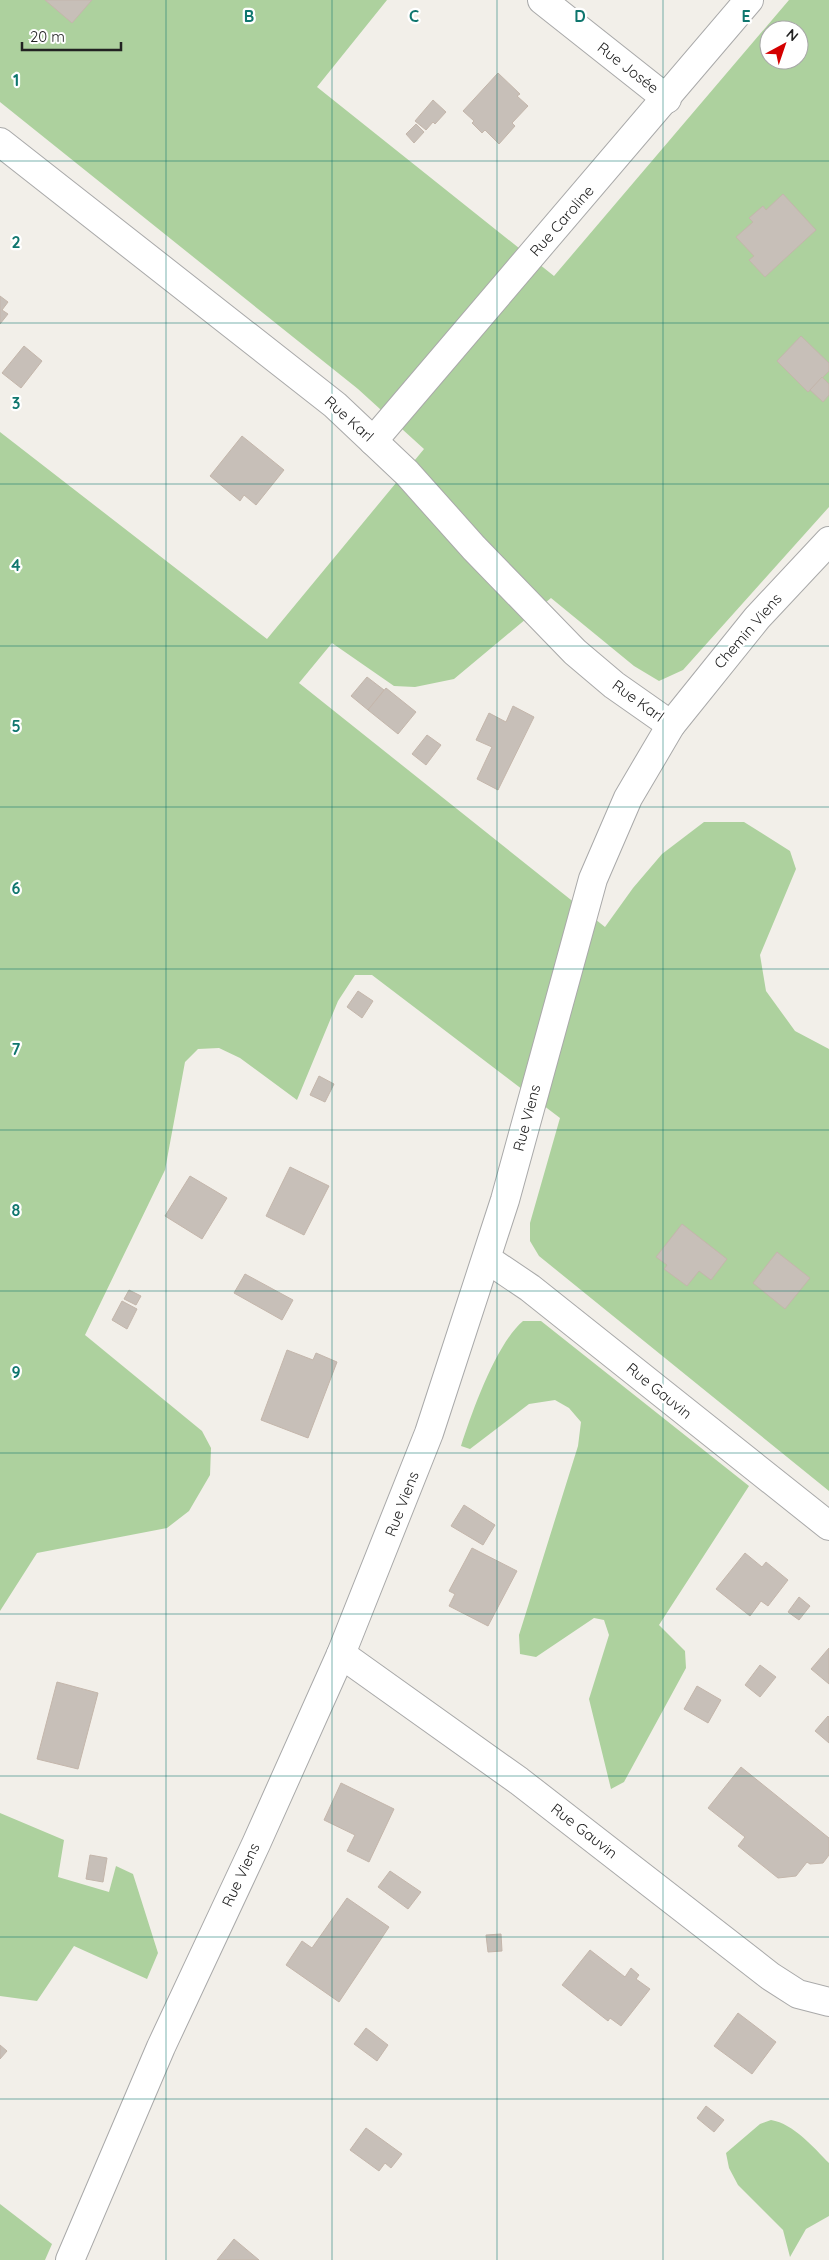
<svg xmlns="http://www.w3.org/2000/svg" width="829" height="2260" font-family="Quicksand,sans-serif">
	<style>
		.forest { fill: #add19e; fill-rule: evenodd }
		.building { fill: #c7bfb8; stroke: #c4b6ab }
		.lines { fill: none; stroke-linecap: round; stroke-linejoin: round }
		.street-casing { stroke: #a9a9a9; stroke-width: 30 }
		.street { stroke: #fff; stroke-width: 28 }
		.grid { fill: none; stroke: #0f766e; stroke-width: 1; stroke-opacity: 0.55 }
		.labels { text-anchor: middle; stroke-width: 4.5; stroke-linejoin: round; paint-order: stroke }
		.street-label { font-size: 15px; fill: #222; stroke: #fff }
		.grid-label { font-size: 16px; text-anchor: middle; font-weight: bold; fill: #0f766e; stroke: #fff; stroke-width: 4.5; stroke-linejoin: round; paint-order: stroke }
	</style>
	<rect width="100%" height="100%" fill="#f2efe9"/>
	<g class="forest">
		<path d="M0 0H387L317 87 554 276 789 0H829V507L683 670 659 681 634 666 551 598 454 679 415 687 394 686 332 643 299 683 605 927 633 888 662 854 704 822H744L790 851 796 869 760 955 766 991 795 1031 829 1049V1491L539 1256 530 1241V1223L560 1118 372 975H355L338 1001 297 1100 240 1058 219 1048 198 1049 185 1062 165 1170 85 1335 202 1431 211 1448 210 1475 189 1511 167 1528 37 1553 0 1611V432L267 639 424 449 358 389 0 102ZM769 30H799V60H769Z"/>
		<path d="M523 1321H541L749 1486 659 1625 685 1651 686 1668 624 1782 611 1789 589 1699 609 1635 604 1620 594 1618 536 1657 520 1654 519 1635 578 1446 581 1422 569 1408 555 1400 529 1404 470 1449 461 1446C472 1412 496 1344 523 1321Z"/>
		<polygon points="0,1813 64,1840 58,1877 109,1892 116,1866 133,1874 158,1953 147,1979 74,1946 37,2001 0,1996"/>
		<path d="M771 2120C794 2124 813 2147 829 2163V2216L806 2229 790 2257 783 2230 738 2185 729 2168 726 2153 760 2124Z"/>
		<polygon points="0,2204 52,2244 45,2260 0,2260"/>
	</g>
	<g class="building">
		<polygon points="45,0 92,0 72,23"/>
		<polygon points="498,73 520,94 517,96 528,106 512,123 515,126 499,144 485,130 482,133 472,123 474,121 463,111"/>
		<polygon points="433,100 446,112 435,124 433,122 426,130 415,121"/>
		<polygon points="416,124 424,132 414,143 406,134"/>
		<polygon points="783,194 816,230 765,277 749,260 754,256 736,237 753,222 749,218 763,206 766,210"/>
		<polygon points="0,296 8,302 2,310 8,314 0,324"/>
		<polygon points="801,336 829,363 829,371 808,392 777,361"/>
		<polygon points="24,346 42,361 21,388 2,373"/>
		<polygon points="822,377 829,384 829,395 823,402 810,390"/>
		<polygon points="242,436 284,470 256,505 244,495 240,501 210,476"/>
		<polygon points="367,677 384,690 368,710 351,696"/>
		<polygon points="386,688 416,712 398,734 368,710"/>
		<polygon points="513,706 534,717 498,790 477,779 492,747 476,740 489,713 506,722"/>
		<polygon points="427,735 441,745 426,765 412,754"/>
		<polygon points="358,991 373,1001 362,1018 347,1007"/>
		<polygon points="319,1076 334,1084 325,1102 310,1095"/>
		<polygon points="290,1167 329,1186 304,1235 266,1216"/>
		<polygon points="190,1176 227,1198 202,1239 165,1216"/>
		<polygon points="682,1224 727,1259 711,1280 699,1271 687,1286 664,1269 667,1265 656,1257"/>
		<polygon points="777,1252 810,1278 785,1309 753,1283"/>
		<polygon points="245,1274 293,1300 282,1320 234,1293"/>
		<polygon points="129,1290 141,1296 136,1305 124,1299"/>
		<polygon points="122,1301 137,1309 127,1329 112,1320"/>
		<polygon points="287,1350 313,1360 316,1353 337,1362 308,1438 261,1420"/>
		<polygon points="464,1505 495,1525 483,1545 451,1526"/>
		<polygon points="472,1548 517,1571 488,1626 449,1606 455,1594 449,1591"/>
		<polygon points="745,1553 762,1567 766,1562 788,1580 768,1606 761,1601 750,1616 716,1589"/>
		<polygon points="799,1597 810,1606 799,1620 788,1612"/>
		<polygon points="829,1648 829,1684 811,1669"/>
		<polygon points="760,1665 776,1677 760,1697 745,1685"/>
		<polygon points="57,1682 98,1693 78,1769 37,1759"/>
		<polygon points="697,1686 721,1700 708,1723 684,1709"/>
		<polygon points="828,1716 829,1717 829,1743 815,1731"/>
		<polygon points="741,1767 829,1838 829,1855 823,1863 810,1864 807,1862 796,1876 778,1878 738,1846 745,1837 708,1808"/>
		<polygon points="341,1783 394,1809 369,1862 347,1851 355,1835 324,1820"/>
		<polygon points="90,1855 107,1858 103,1882 86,1879"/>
		<polygon points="390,1871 421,1892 408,1909 378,1887"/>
		<polygon points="347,1898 389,1927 339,2002 286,1965 302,1941 312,1948"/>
		<polygon points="501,1934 502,1951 488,1952 486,1935"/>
		<polygon points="590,1950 625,1977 631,1968 639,1975 636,1979 650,1989 621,2026 610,2018 608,2021 562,1985"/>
		<polygon points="738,2013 776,2042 752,2074 714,2046"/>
		<polygon points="366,2028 388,2045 377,2061 354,2044"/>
		<polygon points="0,2045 7,2051 0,2059"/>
		<polygon points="706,2106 724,2120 714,2132 697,2118"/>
		<polygon points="366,2128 402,2154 391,2168 385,2163 379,2171 350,2150"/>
		<polygon points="234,2239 259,2260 217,2260"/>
	</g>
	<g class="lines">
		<g class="street-casing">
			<g id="street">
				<polyline points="542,0 667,99"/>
				<polyline points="0,142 335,405 407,473 474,548 575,652 614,685 671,725"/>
				<polyline points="373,441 749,0"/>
				<polyline points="487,1259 530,1288 829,1526"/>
				<polyline points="341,1654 519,1781 770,1976 798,1994 829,2002"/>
				<polyline points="70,2260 161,2047 256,1844 341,1654 429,1433 505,1200 593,879 628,798 671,725 757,618 829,541"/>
			</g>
		</g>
		<use href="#street" class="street"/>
	</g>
	<path class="grid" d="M166 0V2260M332 0V2260M497 0V2260M663 0V2260M0 161H829M0 323H829M0 484H829M0 646H829M0 807H829M0 969H829M0 1130H829M0 1291H829M0 1453H829M0 1614H829M0 1776H829M0 1937H829M0 2099H829"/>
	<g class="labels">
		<g class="street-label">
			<text transform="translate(628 68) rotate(38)" y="5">Rue Josée</text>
			<text transform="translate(562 221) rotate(-49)" y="5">Rue Caroline</text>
			<text transform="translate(349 419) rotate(42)" y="5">Rue Karl</text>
			<text transform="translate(748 631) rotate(-49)" y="5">Chemin Viens</text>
			<text transform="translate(638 701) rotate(36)" y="5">Rue Karl</text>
			<text transform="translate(527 1118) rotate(-75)" y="5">Rue Viens</text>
			<text transform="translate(659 1391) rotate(39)" y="5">Rue Gauvin</text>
			<text transform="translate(402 1504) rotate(-69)" y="5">Rue Viens</text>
			<text transform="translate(584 1831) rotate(38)" y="5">Rue Gauvin</text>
			<text transform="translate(241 1875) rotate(-65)" y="5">Rue Viens</text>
		</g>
	</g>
	<g class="grid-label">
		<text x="249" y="22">B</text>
		<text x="414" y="22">C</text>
		<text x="580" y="22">D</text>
		<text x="746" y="22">E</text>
		<text x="16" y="86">1</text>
		<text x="16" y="248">2</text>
		<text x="16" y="409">3</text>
		<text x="16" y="571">4</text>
		<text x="16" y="732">5</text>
		<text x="16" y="894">6</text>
		<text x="16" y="1055">7</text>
		<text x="16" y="1216">8</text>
		<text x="16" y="1378">9</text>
	</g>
	<g transform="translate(784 45) rotate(40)"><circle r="24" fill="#ffffff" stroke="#a7a7a7"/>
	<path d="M0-4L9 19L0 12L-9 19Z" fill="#d40000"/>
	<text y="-8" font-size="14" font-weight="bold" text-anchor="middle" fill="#222222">N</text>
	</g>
	<path d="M22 42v8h99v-8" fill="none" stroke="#222222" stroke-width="2.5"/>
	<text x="30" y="42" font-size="15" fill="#222222" stroke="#ffffff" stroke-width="4" paint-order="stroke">20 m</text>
</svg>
